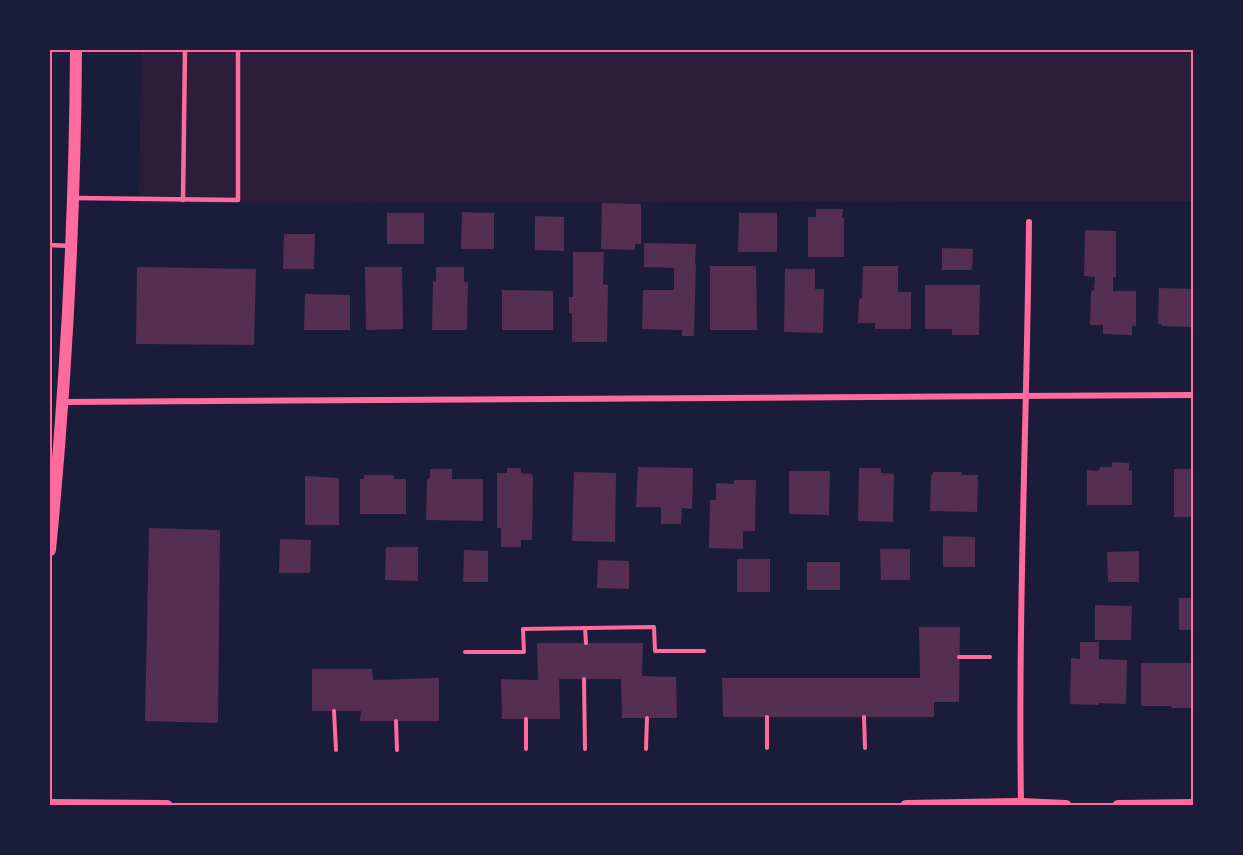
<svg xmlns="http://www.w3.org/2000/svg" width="1243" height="855" font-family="'Exo 2',sans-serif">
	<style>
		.green { fill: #2a1e3b }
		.building { fill: #542f53 }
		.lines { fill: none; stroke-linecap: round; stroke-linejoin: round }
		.path { stroke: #ff6b9d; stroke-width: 4 }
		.service { stroke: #ff6b9d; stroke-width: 4.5 }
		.minor { stroke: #ff6b9d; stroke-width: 6 }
		.secondary { stroke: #ff6b9d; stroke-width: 12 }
		.neatline { fill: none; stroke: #ff6b9d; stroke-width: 2 }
	</style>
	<rect width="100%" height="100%" fill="#1b1b3a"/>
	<polygon class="green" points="141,50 1193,50 1193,201 139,204"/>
	<g class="building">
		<polygon points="602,203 641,204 641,244 635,244 635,250 601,249"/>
		<polygon points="816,209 843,209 842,218 844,218 844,257 808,257 808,217 816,217"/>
		<polygon points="462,212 494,213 494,249 461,249"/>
		<rect x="387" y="213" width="37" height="31"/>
		<polygon points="739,213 777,213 777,252 738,252"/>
		<polygon points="535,216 564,217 564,251 535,250"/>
		<polygon points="1085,230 1116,231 1116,277 1113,277 1113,291 1136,291 1136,326 1132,326 1132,335 1103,334 1103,325 1090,325 1091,291 1094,290 1095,277 1084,276"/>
		<polygon points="284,234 315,234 314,269 283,269"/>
		<polygon points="644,243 696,244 695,264 696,264 694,336 682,336 682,330 642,329 643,290 674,290 674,268 644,267"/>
		<polygon points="942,248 973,249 972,270 942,270"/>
		<polygon points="573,252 604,252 603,284 608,285 607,342 572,342 572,313 569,313 569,297 573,297"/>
		<polygon points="710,266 756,266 757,330 710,330"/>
		<polygon points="863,266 898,266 898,292 911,292 911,329 875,329 875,323 858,323 859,299 862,298"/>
		<polygon points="137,267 256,269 254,345 136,344"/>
		<polygon points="365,267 402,267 403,329 366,330"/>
		<polygon points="436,267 464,267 464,282 468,282 467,330 432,330 433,282 436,281"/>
		<polygon points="785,269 815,269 815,289 824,289 823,333 784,332"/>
		<polygon points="925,285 980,285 979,335 952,335 952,329 925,329"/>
		<polygon points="1159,288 1194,289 1194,324 1191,324 1191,327 1161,326 1162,324 1158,324"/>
		<polygon points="502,290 553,291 553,330 502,330"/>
		<polygon points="305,294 350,295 350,330 304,330"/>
		<polygon points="1112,462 1129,463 1129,471 1132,471 1132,505 1087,505 1087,470 1099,471 1100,467 1112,467"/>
		<polygon points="638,467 693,468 692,509 682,508 681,524 661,524 661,507 636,507"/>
		<polygon points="507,468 521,468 521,473 532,474 533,477 532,540 521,540 521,547 501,547 501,528 497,528 497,473 507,473"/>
		<polygon points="859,468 881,468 881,473 894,474 893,522 858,521"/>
		<polygon points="430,469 452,469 452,479 483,479 483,521 426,520 427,479 430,478"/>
		<rect x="1174" y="469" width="20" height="48"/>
		<polygon points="789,471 830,471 829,515 789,514"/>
		<polygon points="574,472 616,473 615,542 572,541"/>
		<polygon points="933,472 962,472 962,475 978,475 977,512 930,511 931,474 933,475"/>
		<polygon points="364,475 394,475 394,479 406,479 406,514 360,514 360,479 364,479"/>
		<polygon points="305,476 339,478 339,525 305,525"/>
		<polygon points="734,480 756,480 755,531 743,531 743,549 709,548 710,500 716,500 716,483 734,484"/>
		<polygon points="149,528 220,530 218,723 145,721"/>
		<polygon points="943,536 975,537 975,567 943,567"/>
		<polygon points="280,539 311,540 310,573 279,573"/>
		<polygon points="386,547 418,547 418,581 385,580"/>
		<polygon points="880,549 910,549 910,580 881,580"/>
		<polygon points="464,550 488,551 488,582 463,582"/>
		<polygon points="1139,551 1139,582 1108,582 1107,552"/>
		<rect x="737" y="559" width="33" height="33"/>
		<polygon points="598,560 629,561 629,589 597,588"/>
		<rect x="807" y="562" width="33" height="28"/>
		<rect x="1179" y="598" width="15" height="32"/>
		<polygon points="1095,605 1132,606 1131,640 1095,640"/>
		<polygon points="919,627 960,627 959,702 934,702 934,717 723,717 722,678 920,678"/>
		<polygon points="1080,642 1099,642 1099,659 1127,660 1126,704 1099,703 1098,705 1070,704 1071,658 1080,659"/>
		<polygon points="537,643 643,643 642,676 676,677 677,718 622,718 621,679 559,679 560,719 502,719 501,679 538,680"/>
		<polygon points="1141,663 1194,663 1194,708 1172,708 1171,706 1141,706"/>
		<polygon points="312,669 372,669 373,680 439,678 439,721 360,721 361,711 312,711"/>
	</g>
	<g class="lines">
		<g class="path">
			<polyline points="585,628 586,643"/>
			<polyline points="465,652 524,652 523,629 654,627 655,651 704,651"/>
			<polyline points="959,657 990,657"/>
			<polyline points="584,679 585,749"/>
			<polyline points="334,711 336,750"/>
			<polyline points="767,717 767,748"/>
			<polyline points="864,717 865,748"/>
			<polyline points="396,721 397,750"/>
			<polyline points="526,749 526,719"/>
			<polyline points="646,749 647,718"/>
		</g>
		<g class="service">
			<polyline points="75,198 238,200 238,50"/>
			<polyline points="183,200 185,50"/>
			<polyline points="50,245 70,246"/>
		</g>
		<g class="minor">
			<polyline points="62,402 1194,395"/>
			<path d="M1021 804C1018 610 1027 416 1029 222"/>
		</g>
		<g class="secondary">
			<path d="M50 550C66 384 75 216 76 50"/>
			<polyline points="50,805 167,806"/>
			<polyline points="906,806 1021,804 1066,806"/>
			<polyline points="1118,806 1194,805"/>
		</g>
	</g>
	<rect width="1243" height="855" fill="none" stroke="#1b1b3a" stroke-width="102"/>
	<rect x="51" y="51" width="1141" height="753" class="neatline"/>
</svg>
